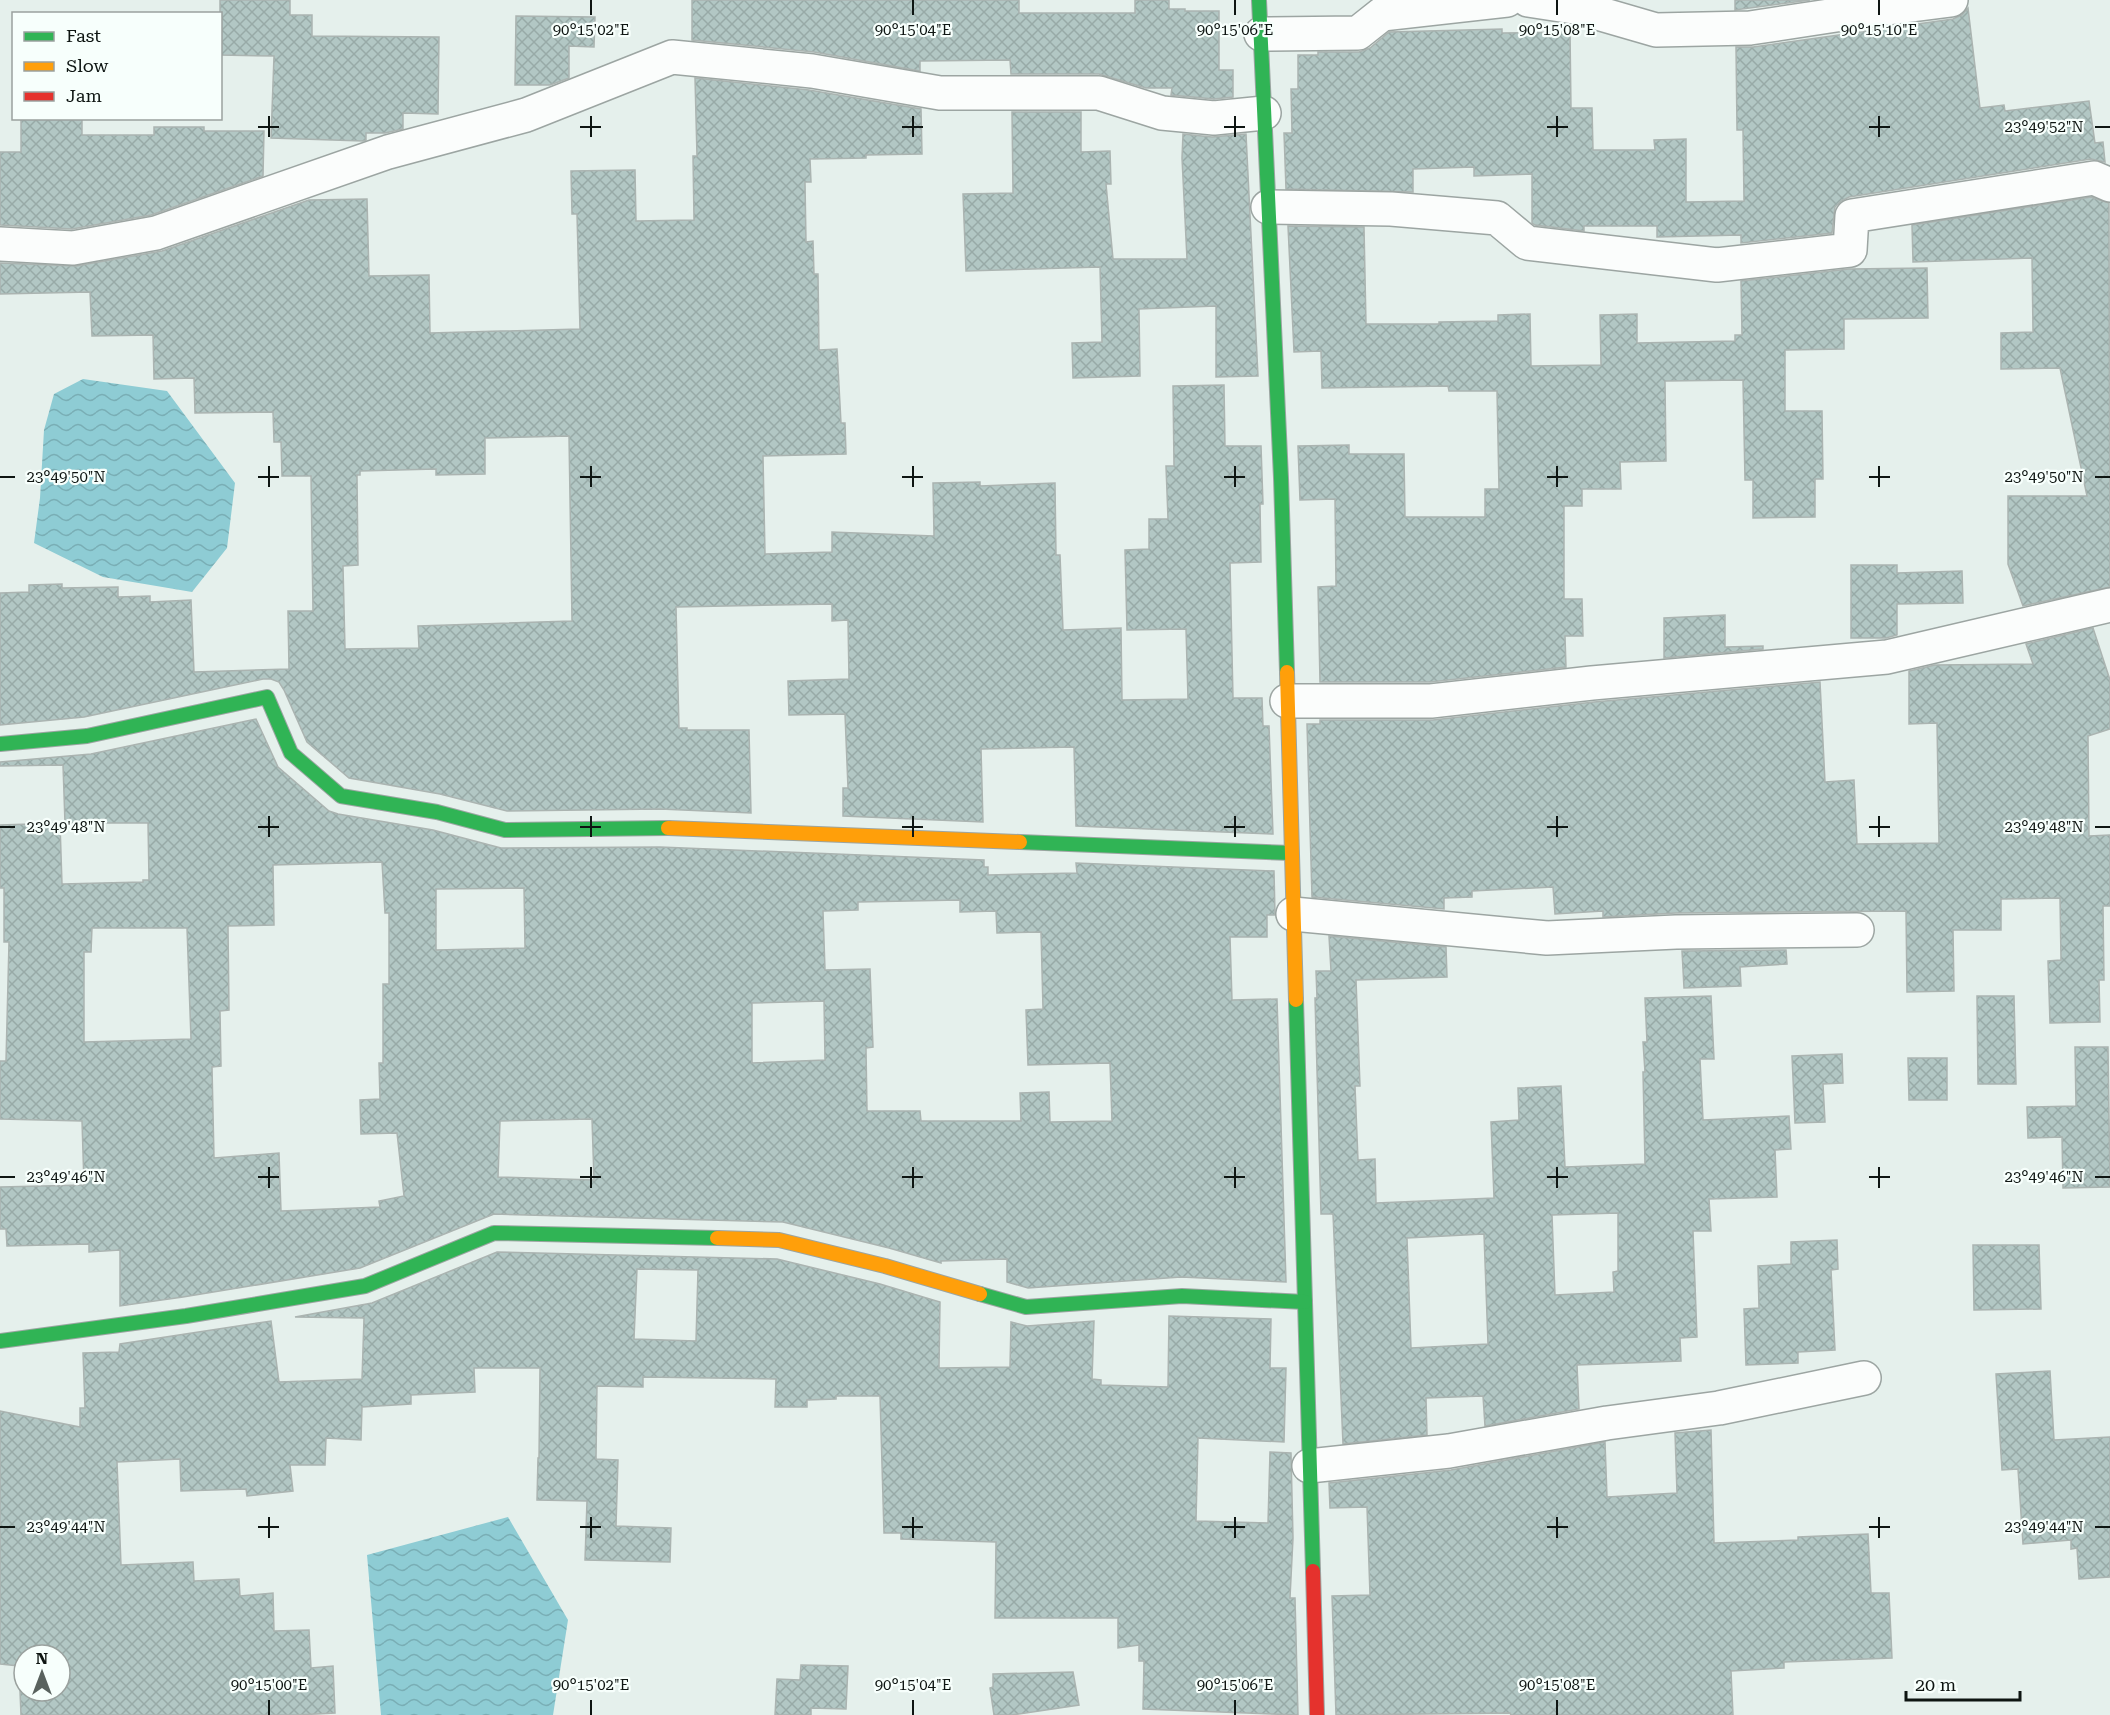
<svg xmlns="http://www.w3.org/2000/svg" width="2110" height="1715" font-family="'Roboto Serif',serif">
	<style>
		.water { fill: url(#water-waves) }
		.building { fill: url(#building-cross-hatch); stroke: #abb4b1; stroke-width: 1.5; fill-rule: evenodd }
		.lines { fill: none; stroke-linecap: round; stroke-linejoin: round }
		.street-casing { stroke: #9ca5a2; stroke-width: 36 }
		.fast-casing { stroke: #9ca5a2; stroke-width: 16 }
		.slow-casing { stroke: #9ca5a2; stroke-width: 16 }
		.jam-casing { stroke: #9ca5a2; stroke-width: 16 }
		.street { stroke: #fbfdfc; stroke-width: 33 }
		.fast { stroke: #30b455; stroke-width: 14 }
		.slow { stroke: #ff9f0a; stroke-width: 14 }
		.jam { stroke: #e5322d; stroke-width: 14 }
		.ticks { fill: none; stroke: #0e1512; stroke-width: 2 }
		.ticks-label { font-size: 15px; text-anchor: middle; fill: #0e1512; stroke: #f7fffc; stroke-width: 4.5; stroke-linejoin: round; paint-order: stroke }
	</style>
	<defs>
		<pattern id="water-waves" width="16" height="10" patternUnits="userSpaceOnUse" patternTransform="scale(1.5)"><rect width="16" height="10" fill="#8eccd4"/><path d="M0 5q4-4 8 0t8 0" fill="none" stroke="#79aeb5"/></pattern>
		<pattern id="building-cross-hatch" width="8" height="8" patternUnits="userSpaceOnUse" patternTransform="scale(1.5)"><rect width="8" height="8" fill="#b2c7c4"/><path d="M0 0l8 8M0 8l8-8" fill="none" stroke="#98aaa7"/></pattern>
	</defs>
	<rect width="100%" height="100%" fill="#e5f0ec"/>
	<g class="water">
		<polygon points="83,379 167,391 235,483 227,548 192,592 103,577 34,543 40,498 44,430 54,394"/>
		<polygon points="508,1517 568,1620 553,1715 381,1715 367,1555"/>
	</g>
	<g class="building">
		<polygon points="220,0 290,0 290,15 312,15 312,36 439,37 438,114 403,113 403,129 385,133 366,133 366,140 363,141 271,138 274,56 220,55"/>
		<polygon points="692,0 1019,0 1019,13 1135,13 1135,0 1169,0 1169,9 1185,9 1185,11 1219,11 1219,70 1233,70 1233,97 1214,99 1171,95 1172,88 1146,88 1099,74 1011,74 1010,60 920,61 920,71 814,52 692,40"/>
		<polygon points="1735,0 1810,0 1735,10"/>
		<polygon points="1968,8 1980,108 2004,105 2005,111 2089,101 2095,143 2103,142 2105,162 2091,159 1849,197 1841,201 1835,207 1832,233 1741,243 1741,235 1657,237 1657,226 1584,226 1584,231 1535,225 1532,223 1532,174 1474,176 1474,167 1413,169 1413,192 1286,189 1284,133 1292,133 1291,89 1298,89 1298,55 1318,55 1318,52 1359,52 1370,48 1389,32 1502,29 1502,33 1570,32 1571,108 1592,108 1593,150 1655,150 1654,140 1686,139 1686,202 1744,201 1743,130 1737,130 1736,47 1753,47 1953,19 1962,15"/>
		<polygon points="516,16 595,17 594,47 569,46 569,78 550,85 515,85"/>
		<path d="M695 78 809 90 921 109 922 154 866 155V158L810 159 811 182H805L806 242 813 241 814 274H818L819 350 837 349 841 423H845L846 454 763 456 765 554 832 552V532L934 536 933 483 980 482V486L1055 483 1056 555H1060L1063 630 1121 628 1122 700 1188 699 1186 629 1127 630 1125 550 1149 549V519H1168L1166 466H1174L1173 386 1224 385 1225 446H1261L1263 504H1260L1261 562 1230 563 1233 698H1262L1263 726H1269L1273 834 1076 826 1074 747 981 749 983 822 843 816V788H848L845 714 789 715 788 681 849 679 848 620 832 621V604L676 607 679 728H687V730H749L751 813 660 809 507 811 440 794 349 778 307 742 284 690 279 682 271 679H263L84 717 0 725V593L29 592V585L62 584V588L118 587V597L150 596V602L191 600 194 672 289 669 288 611H313L311 476H282L281 442H274L273 412 195 413 194 378 154 379 153 335 92 336 90 292 0 294V263L76 266 162 251 309 200 367 199 369 276 429 275 430 333 580 329 577 214H572L571 171 635 170 636 221 694 220 693 156H697ZM569 436 572 621 418 626 419 648 345 649 343 566 358 565 357 475H360V471L436 469V475L485 474V438Z"/>
		<polygon points="1012,112 1081,112 1081,152 1110,151 1111,184 1106,184 1113,259 1187,259 1182,158 1183,134 1212,137 1246,134 1258,376 1216,377 1216,306 1139,309 1140,376 1073,378 1072,343 1102,342 1100,267 966,271 963,194 1013,193"/>
		<polygon points="21,118 82,118 82,135 154,135 154,127 204,127 204,131 264,131 263,176 151,215 72,229 0,225 0,152 21,152"/>
		<polygon points="2091,197 2109,203 2110,587 2023,606 2008,564 2008,496 2087,496 2060,368 2001,369 2001,333 2033,332 2032,258 1913,262 1912,225"/>
		<polygon points="1288,226 1364,227 1366,324 1439,324 1439,322 1498,321 1498,315 1530,314 1531,366 1601,365 1600,315 1637,314 1637,343 1735,341 1735,335 1742,335 1741,281 1849,269 1927,268 1928,318 1844,319 1844,349 1785,350 1785,411 1822,411 1823,479 1815,479 1815,517 1753,518 1753,480 1745,480 1743,380 1665,381 1666,461 1620,462 1621,489 1582,489 1582,506 1564,506 1564,599 1582,599 1583,636 1565,636 1566,667 1430,682 1320,682 1318,587 1336,586 1335,499 1300,500 1298,446 1349,445 1349,454 1404,454 1405,517 1485,517 1485,489 1499,489 1497,391 1449,391 1448,386 1322,388 1321,351 1294,352"/>
		<polygon points="1851,565 1897,565 1897,573 1962,571 1963,603 1897,604 1897,635 1886,638 1851,638"/>
		<polygon points="1725,615 1725,647 1763,646 1763,649 1664,658 1664,618"/>
		<polygon points="2093,628 2110,680 2110,729 2088,736 2089,836 2110,835 2110,906 2103,906 2104,980 2099,980 2100,1022 2050,1023 2048,961 2061,960 2060,898 2001,899 2001,930 1953,930 1954,991 1907,992 1906,911 1676,913 1603,917 1603,911 1555,914 1553,887 1472,891 1472,897 1444,898 1444,909 1312,897 1307,724 1320,724 1320,720 1433,720 1594,702 1820,682 1825,782 1854,780 1857,844 1939,843 1937,723 1909,724 1909,671 1935,665 2033,664 2026,644"/>
		<path d="M256 719 278 767 329 811 338 814 433 830 501 848 660 847 984 860V867H988V875L1077 873 1076 863 1274 871 1275 915H1267V937H1230L1232 1000 1277 999 1286 1282 1181 1277 1028 1288 1007 1282V1259L941 1261V1263L889 1248 783 1222 494 1214 360 1268 183 1297 120 1306V1250L89 1252V1244L7 1246 6 1229H0V1187L84 1185 82 1121 0 1119V1061H6L9 942H4V888H0V825L60 823 62 884 143 882V880H149L148 823H65L63 765 0 766V762L91 754ZM382 862 385 913H389V984H383V1063H379L380 1099 360 1100 361 1134 397 1133 404 1196 379 1201 380 1207 281 1211 279 1153 214 1158 212 1067 221 1066 220 1011 229 1010 228 926 274 925 273 865ZM524 888 525 948 436 950V889ZM960 900V912L996 911 997 933 1041 932 1043 1009 1026 1010 1028 1065 1110 1063 1112 1121 1050 1122 1049 1092 1020 1093 1021 1121H921L920 1111H867L866 1048 873 1047 870 969 825 970 823 911 858 910V902ZM92 928H187L191 1039 84 1042V952H91ZM824 1001 825 1060 752 1063V1003ZM592 1119 594 1180 498 1177 500 1121Z"/>
		<path d="M1329 936 1446 947 1447 977 1356 980 1360 1086H1355L1358 1160 1375 1159 1376 1203 1494 1198 1491 1122 1519 1120 1518 1088 1561 1086 1565 1167 1645 1164 1643 1072H1645L1643 1042H1647L1645 998 1711 996 1714 1059H1700L1703 1120 1789 1116 1791 1149 1775 1150 1777 1197 1709 1199 1711 1231H1693L1697 1337 1680 1338 1681 1361 1577 1365 1579 1409 1485 1426 1483 1396 1426 1398 1427 1435 1343 1444 1333 1214H1321L1315 998H1317L1316 971H1331ZM1618 1213V1271L1613 1272 1614 1292 1555 1295 1552 1215ZM1484 1234 1488 1344 1411 1348 1407 1238Z"/>
		<polygon points="1786,950 1787,964 1740,967 1741,986 1684,988 1682,951"/>
		<polygon points="1977,996 2014,996 2016,1084 1978,1084"/>
		<polygon points="2075,1047 2108,1047 2110,1187 2063,1188 2062,1137 2028,1138 2027,1107 2076,1106"/>
		<polygon points="1842,1054 1843,1083 1823,1084 1825,1122 1795,1123 1792,1056"/>
		<polygon points="1908,1058 1947,1058 1947,1100 1909,1100"/>
		<polygon points="1837,1240 1838,1269 1831,1270 1835,1350 1798,1352 1798,1363 1746,1365 1744,1309 1759,1308 1758,1266 1791,1264 1791,1242"/>
		<polygon points="1973,1245 2039,1245 2041,1309 1974,1310"/>
		<path d="M497 1252 777 1259 880 1284 940 1302 939 1368 1010 1367 1011 1322 1027 1326 1094 1321 1092 1379 1101 1380V1385L1168 1387 1169 1316 1271 1319 1270 1368H1286L1284 1442 1198 1438 1196 1521 1268 1523 1270 1452 1291 1453 1293 1538 1290 1598H1295L1298 1715 1143 1709 1144 1661H1139V1645L1118 1648V1618H995L996 1542 901 1539V1533H884L880 1396H836V1399L807 1400V1407H775L776 1379 643 1377V1387L597 1386 596 1459 618 1460 616 1526 671 1528 670 1562 585 1560 587 1501 537 1500 538 1458H539L540 1368H474L475 1392 411 1395V1404L362 1407 361 1440 326 1438 325 1465H290L293 1491 247 1496 246 1489 181 1491 180 1459 117 1462 121 1565 193 1562 194 1581 239 1579 240 1596 273 1593 274 1631 309 1630 311 1668 333 1666 335 1713 297 1715H21L19 1666 0 1664V1411L80 1427V1408H85L83 1353 119 1352 120 1344 271 1321 279 1382 362 1379 364 1318 295 1317 372 1303ZM637 1269 698 1270 696 1341 634 1339ZM24 1655H60V1691H24Z"/>
		<polygon points="2050,1371 2054,1440 2110,1437 2110,1577 2079,1579 2077,1548 2071,1549 2071,1540 2023,1544 2018,1469 2002,1470 1996,1374"/>
		<polygon points="1711,1430 1714,1543 1798,1540 1798,1537 1868,1534 1871,1593 1889,1593 1892,1658 1784,1662 1784,1668 1731,1671 1733,1715 1511,1715 1510,1713 1336,1715 1332,1596 1370,1595 1367,1507 1330,1508 1329,1483 1451,1470 1605,1442 1607,1497 1677,1493 1675,1433"/>
		<polygon points="801,1665 848,1666 846,1709 811,1708 811,1715 775,1715 777,1679 800,1680"/>
		<polygon points="1073,1672 1079,1705 1012,1715 994,1715 990,1688 993,1687 993,1674"/>
	</g>
	<g class="lines">
		<g class="street-casing">
			<g id="street">
				<polyline points="1528,0 1580,8 1656,30 1750,28 1849,13 1951,0"/>
				<polyline points="1261,34 1358,33 1382,14 1507,0"/>
				<polyline points="1268,207 1391,209 1497,218 1527,243 1717,265 1850,250 1852,216 2094,178 2110,185"/>
				<polyline points="0,244 73,248 156,233 388,152 526,115 672,57 812,71 940,93 1099,93 1162,113 1214,118 1264,113"/>
				<polyline points="1287,701 1431,701 1592,683 1887,657 2110,605"/>
				<polyline points="1293,914 1547,938 1676,932 1857,930"/>
				<polyline points="1309,1466 1449,1451 1607,1423 1719,1408 1864,1378"/>
			</g>
		</g>
		<g class="fast-casing">
			<g id="fast">
				<polyline points="1259,0 1281,478 1287,672"/>
				<polyline points="0,744 87,736 267,697 291,753 341,796 437,812 505,830 668,828"/>
				<polyline points="1020,842 1291,853"/>
				<polyline points="1296,1000 1313,1571"/>
				<polyline points="980,1294 1026,1307 1182,1296 1305,1302"/>
				<polyline points="0,1341 186,1316 365,1286 494,1233 717,1238"/>
			</g>
		</g>
		<g class="slow-casing">
			<g id="slow">
				<polyline points="1287,672 1296,1000"/>
				<polyline points="668,828 1020,842"/>
				<polyline points="717,1238 779,1240 885,1266 980,1294"/>
			</g>
		</g>
		<g class="jam-casing">
			<polyline id="jam" points="1313,1571 1317,1715"/>
		</g>
		<use href="#street" class="street"/>
		<use href="#fast" class="fast"/>
		<use href="#slow" class="slow"/>
		<use href="#jam" class="jam"/>
	</g>
	<path class="ticks" d="M591 0V15M913 0V15M1235 0V15M1557 0V15M1879 0V15M269 116V137M591 116V137M913 116V137M1235 116V137M1557 116V137M1879 116V137M258 127H279M580 127H601M902 127H923M1224 127H1245M1547 127H1568M1869 127H1890M2095 127H2110M269 466V487M591 466V487M913 466V487M1235 466V487M1557 466V487M1879 466V487M0 477H15M258 477H279M580 477H601M902 477H923M1224 477H1245M1547 477H1568M1869 477H1890M2095 477H2110M269 816V837M591 816V837M913 816V837M1235 816V837M1557 816V837M1879 816V837M0 827H15M258 827H279M580 827H601M902 827H923M1224 827H1245M1547 827H1568M1869 827H1890M2095 827H2110M269 1167V1188M591 1167V1188M913 1167V1188M1235 1167V1188M1557 1167V1188M1879 1167V1188M0 1177H15M258 1177H279M580 1177H601M902 1177H923M1224 1177H1245M1547 1177H1568M1869 1177H1890M2095 1177H2110M269 1517V1538M591 1517V1538M913 1517V1538M1235 1517V1538M1557 1517V1538M1879 1517V1538M0 1527H15M258 1527H279M580 1527H601M902 1527H923M1224 1527H1245M1547 1527H1568M1869 1527H1890M2095 1527H2110M269 1700V1715M591 1700V1715M913 1700V1715M1235 1700V1715M1557 1700V1715"/>
	<g class="ticks-label">
		<text x="591" y="35">90°15'02"E</text>
		<text x="913" y="35">90°15'04"E</text>
		<text x="1235" y="35">90°15'06"E</text>
		<text x="1557" y="35">90°15'08"E</text>
		<text x="1879" y="35">90°15'10"E</text>
		<text x="2044" y="132">23°49'52"N</text>
		<text x="66" y="482">23°49'50"N</text>
		<text x="2044" y="482">23°49'50"N</text>
		<text x="66" y="832">23°49'48"N</text>
		<text x="2044" y="832">23°49'48"N</text>
		<text x="66" y="1182">23°49'46"N</text>
		<text x="2044" y="1182">23°49'46"N</text>
		<text x="66" y="1532">23°49'44"N</text>
		<text x="2044" y="1532">23°49'44"N</text>
		<text x="269" y="1690">90°15'00"E</text>
		<text x="591" y="1690">90°15'02"E</text>
		<text x="913" y="1690">90°15'04"E</text>
		<text x="1235" y="1690">90°15'06"E</text>
		<text x="1557" y="1690">90°15'08"E</text>
	</g>
	<rect x="12" y="12" width="210" height="108" fill="#f7fffc" stroke="#9aa19e" stroke-width="1.5"/>
	<rect x="24" y="32" width="30" height="9" fill="#30b455" stroke="#9aa19e" stroke-width="1.5"/>
	<text x="66" y="42" font-size="18" fill="#0e1512">Fast</text>
	<rect x="24" y="62" width="30" height="9" fill="#ff9f0a" stroke="#9aa19e" stroke-width="1.5"/>
	<text x="66" y="72" font-size="18" fill="#0e1512">Slow</text>
	<rect x="24" y="92" width="30" height="9" fill="#e5322d" stroke="#9aa19e" stroke-width="1.5"/>
	<text x="66" y="102" font-size="18" fill="#0e1512">Jam</text>
	<g transform="translate(42 1673)"><circle r="28" fill="#f7fffc" stroke="#9aa19e" stroke-width="1.5"/>
	<path d="M0-4.5L10 22L0 15L-10 22Z" fill="#59625e"/>
	<text y="-9" font-size="16" font-weight="bold" text-anchor="middle" fill="#0e1512">N</text>
	</g>
	<path d="M1906 1691v9h114v-9" fill="none" stroke="#0e1512" stroke-width="3"/>
	<text x="1915" y="1691" font-size="18" fill="#0e1512" stroke="#f7fffc" stroke-width="4.5" paint-order="stroke">20 m</text>
</svg>
